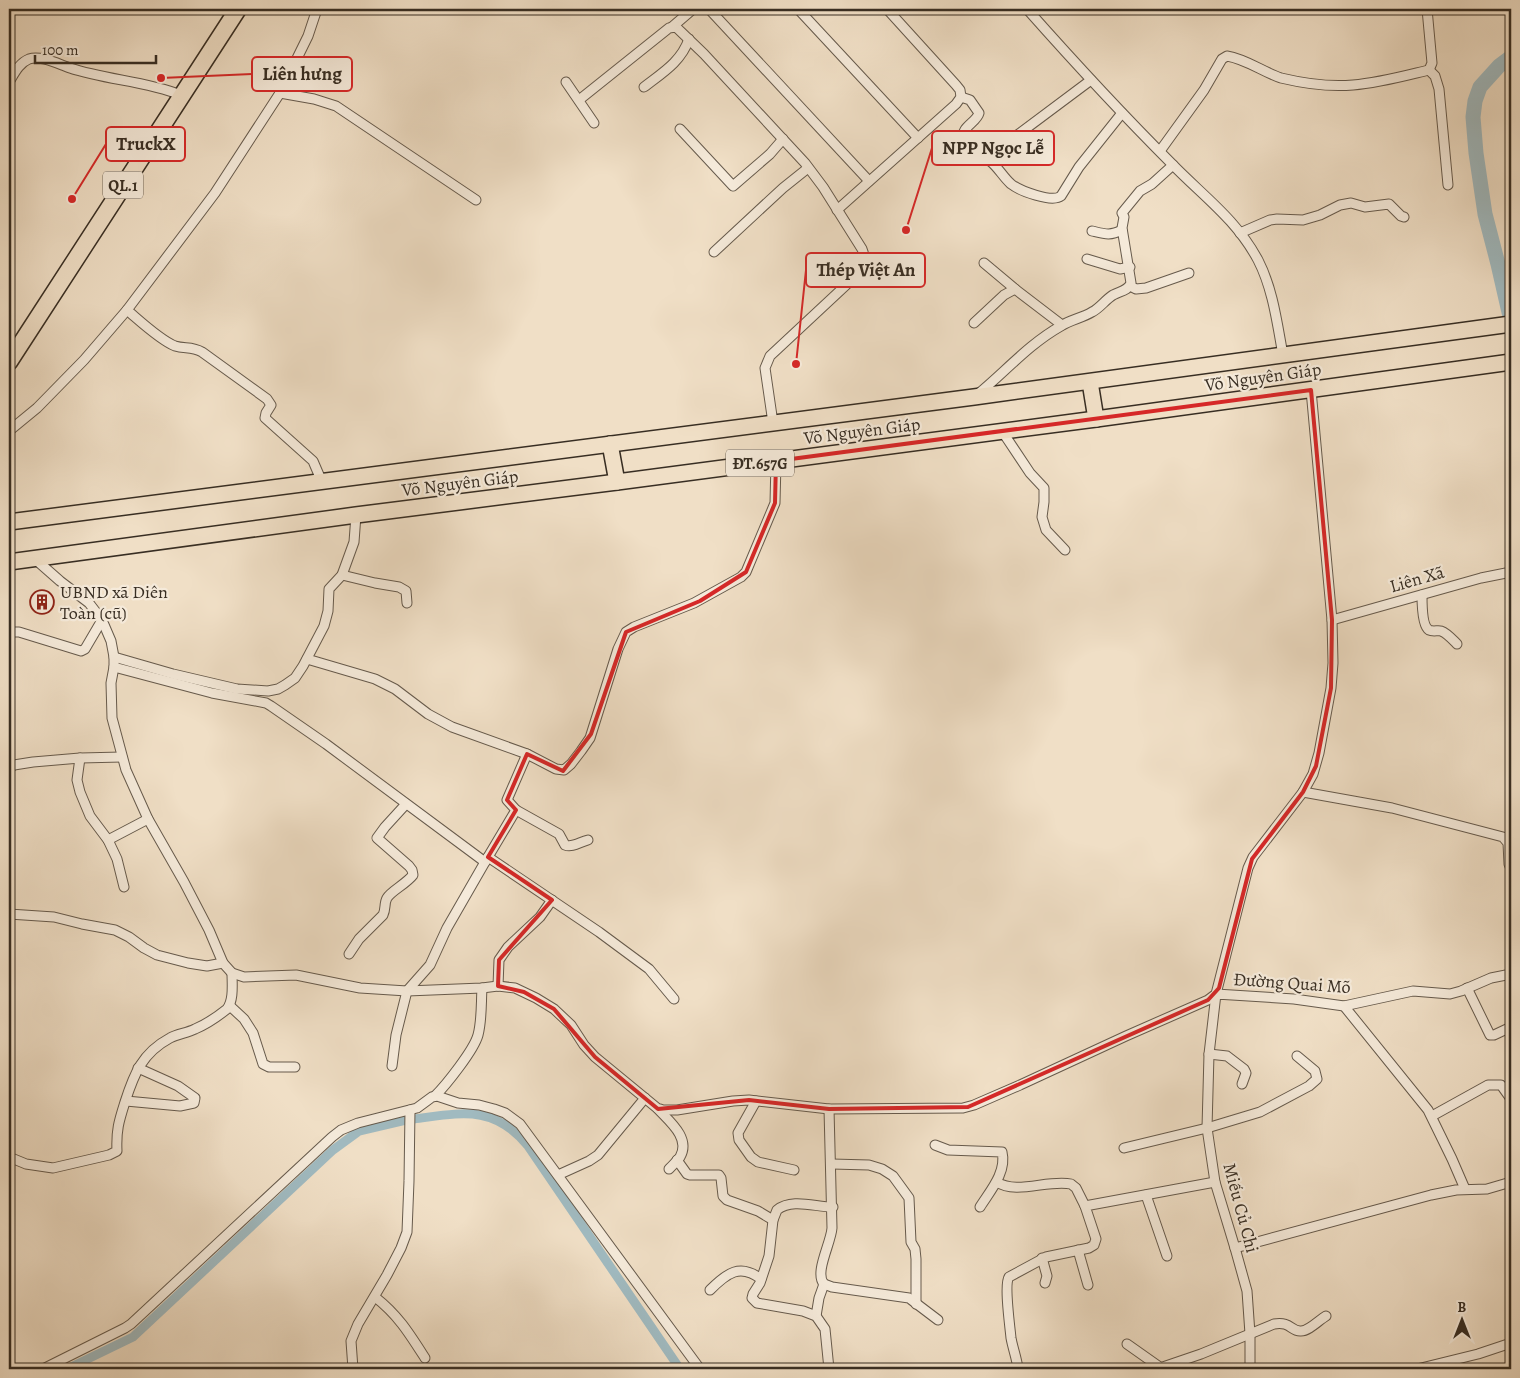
<svg xmlns="http://www.w3.org/2000/svg" width="1520" height="1378" font-family="Alegreya,serif">
	<style>
		.lines { fill: none; stroke-linecap: round; stroke-linejoin: round }
		.canal { stroke: #a0bac0; stroke-width: 9 }
		.river { stroke: #a0bac0; stroke-width: 15 }
		.street-casing { stroke: #665a4c; stroke-width: 11 }
		.primary-casing { stroke: #382e23; stroke-width: 18 }
		.highway-casing { stroke: #382e23; stroke-width: 19 }
		.street { stroke: #f5eada; stroke-width: 9 }
		.primary { stroke: #f0dfc6; stroke-width: 15 }
		.highway { stroke: #f0dfc6; stroke-width: 16 }
		.marked { fill: none; stroke: #d62828; stroke-width: 4; stroke-linejoin: round }
		.labels { text-anchor: middle; stroke-width: 4.5; stroke-linejoin: round; paint-order: stroke }
		.shield { fill: #f5eada; stroke: #71665a; stroke-width: 1 }
		.shield-label { font-size: 16px; font-weight: bold; fill: #382e23 }
		.street-label { font-size: 18px; fill: #382e23; stroke: #f5eada }
		.poi-label { font-size: 18px; fill: #382e23; stroke: #f5eada; text-anchor: start }
		.leader { fill: none; stroke: #d62828; stroke-width: 2 }
		.callout-dot { fill: #d62828; stroke: #f5eada; stroke-width: 2 }
		.callout { fill: #f5eada; stroke: #d62828; stroke-width: 2 }
		.callout-label { font-size: 19px; text-anchor: middle; font-weight: bold; fill: #382e23 }
	</style>
	<rect width="100%" height="100%" fill="#f0dfc6"/>
	<filter id="stains"><feTurbulence type="fractalNoise" baseFrequency=".004" numOctaves="4"/><feColorMatrix values="0 0 0 0 .2 0 0 0 0 .09 0 0 0 0 .02 0 0 0 .5 -.17"/></filter>
	<radialGradient id="worn" r=".72"><stop offset=".6" stop-color="#630" stop-opacity="0"/><stop offset="1" stop-color="#630" stop-opacity=".3"/></radialGradient>
	<g class="lines">
		<g class="canal">
			<path d="M414 1119C461 1113 494 1104 528 1146L680 1369"/>
			<polyline points="67,1369 133,1337 333,1150 359,1131 406,1120"/>
		</g>
		<polyline class="river" points="1511,321 1498,264 1485,214 1476,153 1473,117 1475,101 1480,87 1499,66 1511,57"/>
		<g class="street-casing">
			<g id="street">
				<polyline points="709,9 869,181"/>
				<polyline points="798,9 918,138"/>
				<path d="M1027 9C1074 62 1122 114 1172 164 1203 196 1236 219 1258 260 1273 289 1277 323 1283 355"/>
				<polyline points="672,27 693,9"/>
				<polyline points="1429,70 1435,76 1439,89 1448,185"/>
				<path d="M9 82C14 74 19 63 29 59 41 55 58 64 70 68 106 80 146 81 181 95"/>
				<polyline points="566,82 594,123"/>
				<path d="M644 87C662 73 681 62 689 39"/>
				<polyline points="280,93 314,99 336,106 476,200"/>
				<path d="M961 97 970 100 979 113C977 122 960 128 964 137 968 147 982 154 990 161 998 167 1003 177 1011 184 1020 191 1052 203 1061 196L1079 167 1122 113"/>
				<path d="M579 100 669 28 676 27 704 54 805 163 823 187 862 249C866 258 864 265 859 273L770 356 765 368 773 423"/>
				<polyline points="680,129 733,186 770,154 783,139"/>
				<polyline points="1016,136 1091,80"/>
				<path d="M1160 151 1204 90 1222 59 1227 56C1246 59 1263 72 1281 78 1302 83 1331 87 1353 85 1379 83 1404 76 1429 70L1432 63 1427 9"/>
				<polyline points="837,210 956,104 961,97 960,90 956,85 887,9"/>
				<path d="M1092 231C1105 234 1110 236 1122 230"/>
				<polyline points="1240,233 1270,220 1277,219 1303,220 1320,215 1340,205 1351,203 1365,207 1389,204 1401,216 1404,217"/>
				<polyline points="714,252 783,188 808,168"/>
				<polyline points="1087,259 1120,269 1130,267"/>
				<polyline points="984,263 1015,289 1062,325"/>
				<polyline points="1130,286 1136,289 1146,288 1189,273"/>
				<path d="M127 310C140 321 160 340 175 346 185 349 192 346 202 352L267 399 271 405 266 413 265 418 313 461 322 482"/>
				<polyline points="974,323 1004,295 1015,289"/>
				<path d="M978 394C1006 371 1029 344 1061 326 1070 320 1082 318 1092 312 1100 308 1105 300 1113 295 1120 291 1128 291 1131 283L1122 228 1124 217 1122 213 1140 191 1152 184 1173 165"/>
				<polyline points="9,431 37,408 84,360 127,310 215,193 280,93 308,36 317,9"/>
				<polyline points="1002,431 1030,473 1044,488 1044,502 1042,517 1046,530 1065,550"/>
				<polyline points="35,559 60,581 89,603 102,620 111,641 114,657 114,667 111,683 112,718 126,770 148,819 184,882 209,930 223,963 232,973 244,977 296,975 360,988 407,991 482,988 498,986 515,988 536,998 554,1009 571,1025 584,1045 595,1057 657,1108 663,1110 677,1110 733,1101 749,1100 829,1109 963,1108 974,1105 1020,1085 1126,1036 1208,1000 1216,994 1248,868 1253,857 1303,792 1313,774 1319,753 1331,688 1333,663 1332,620 1311,390"/>
				<polyline points="342,575 375,583 399,587 406,591 407,603"/>
				<path d="M1422 595C1422 602 1422 626 1429 630 1433 632 1438 630 1441 631 1447 633 1453 640 1457 644"/>
				<polyline points="1332,620 1481,578 1511,572"/>
				<polyline points="9,632 19,632 81,651 85,649 102,620"/>
				<polyline points="114,657 173,674 237,689 268,691 278,689 285,685 295,678 303,666 324,626 328,611 329,589 342,575 354,542 356,515"/>
				<polyline points="307,659 375,679 395,689 428,714 452,727 527,754 507,800 516,810 485,862"/>
				<polyline points="114,667 212,693 266,703 271,706 326,744 485,862 447,928 430,965 407,991 396,1035 392,1066"/>
				<polyline points="527,754 556,769 564,770 571,764 581,751 590,738 618,649 626,632 634,627 694,603 741,577 746,572 775,503 776,461"/>
				<polyline points="80,758 77,780 80,792 90,816 108,840 117,859 124,887"/>
				<polyline points="9,769 14,765 33,762 80,758 122,757"/>
				<polyline points="1303,792 1392,808 1503,837 1508,843 1509,864 1511,869"/>
				<path d="M516 810 559 834 565 845C572 848 580 842 588 840"/>
				<polyline points="108,840 148,819"/>
				<polyline points="488,857 599,932 649,969 674,999"/>
				<polyline points="1511,869 1511,886"/>
				<polyline points="9,914 54,917 82,924 115,930 129,937 144,948 157,955 188,963 207,966 223,963"/>
				<path d="M349 954 359 939 383 915C386 909 384 903 387 898 391 891 406 884 413 875L412 870 409 866 377 838 385 827 406 804"/>
				<polyline points="498,986 499,960 508,947 540,917 552,900"/>
				<polyline points="1467,988 1490,1035 1494,1035 1511,1027"/>
				<polyline points="230,1006 244,1019 253,1033 263,1064 269,1067 295,1067"/>
				<polyline points="1344,1006 1428,1110 1452,1159 1465,1189"/>
				<polyline points="1209,1054 1227,1056 1244,1069 1246,1073 1242,1084"/>
				<path d="M435 1096C446 1085 474 1050 478 1035 482 1020 481 1004 482 988"/>
				<polyline points="126,1101 180,1106 194,1103 195,1098 178,1086 138,1068"/>
				<polyline points="756,1101 738,1133 739,1140 751,1157 758,1162 794,1170"/>
				<path d="M658 1109C669 1121 691 1138 680 1157 677 1161 673 1165 669 1169"/>
				<polyline points="1432,1116 1488,1085 1501,1085 1511,1099"/>
				<path d="M935 1145 948 1150 1002 1152C1007 1172 990 1191 980 1207"/>
				<polyline points="1124,1148 1207,1128 1260,1112 1309,1086 1317,1079 1315,1071 1297,1056"/>
				<path d="M9 1157 26 1164 53 1168 109 1155 117 1151C116 1130 119 1121 125 1102 134 1074 142 1053 170 1038 177 1034 187 1033 195 1029 207 1024 217 1017 227 1009 234 1000 232 984 232 973"/>
				<polyline points="677,1160 687,1174 690,1175 719,1175 721,1178 723,1196 727,1200 758,1211 773,1220"/>
				<polyline points="832,1164 869,1165 882,1169 893,1176 909,1198 911,1242 915,1249 916,1259 916,1304"/>
				<polyline points="558,1175 589,1161 598,1155 645,1098"/>
				<path d="M997 1182C1016 1195 1049 1179 1071 1184L1076 1188 1085 1206"/>
				<polyline points="1146,1195 1167,1256"/>
				<polyline points="1235,1248 1431,1195 1456,1190 1487,1189 1511,1182"/>
				<polyline points="1078,1250 1088,1285"/>
				<polyline points="1042,1258 1047,1276 1045,1283"/>
				<polyline points="824,1284 832,1287 909,1298 938,1320"/>
				<path d="M710 1290C727 1273 740 1263 761 1279"/>
				<path d="M375 1297C398 1315 409 1333 425 1358"/>
				<path d="M816 1316 819 1298 824 1284C814 1273 831 1243 832 1228L829 1109"/>
				<polyline points="1127,1344 1161,1368"/>
				<polyline points="43,1369 125,1328 131,1324 332,1137 341,1130 358,1123 417,1108 432,1097 437,1096 458,1103 479,1105 494,1109 505,1113 520,1124 700,1369"/>
				<polyline points="353,1369 351,1341 358,1324 387,1275 401,1248 407,1232 409,1181 410,1110"/>
				<path d="M829 1369 825 1329 816 1316 803 1311 757 1303 752 1298 753 1294 760 1283 769 1256 773 1220 777 1210C792 1198 815 1207 833 1207"/>
				<path d="M1018 1369C1017 1359 1013 1349 1011 1338 1010 1327 1004 1284 1009 1277L1046 1257 1089 1248 1094 1245 1096 1239 1085 1206 1215 1182"/>
				<path d="M1157 1369 1201 1354 1274 1324C1291 1321 1291 1332 1301 1331 1309 1331 1319 1320 1326 1316"/>
				<polyline points="1250,1369 1250,1334 1247,1291 1235,1248 1215,1182 1207,1128 1209,1054 1216,994 1294,999 1344,1006 1413,991 1450,994 1461,991 1491,978 1511,974"/>
				<polyline points="1417,1369 1478,1354 1511,1343"/>
			</g>
		</g>
		<g class="primary-casing">
			<g id="primary">
				<polyline points="1090,382 1096,419"/>
				<polyline points="610,444 617,482"/>
				<polyline points="9,522 974,397 1511,324"/>
				<polyline points="9,562 356,515 617,482 1096,419 1511,362"/>
			</g>
		</g>
		<g class="highway-casing">
			<polyline id="highway" points="9,362 238,9"/>
		</g>
		<use href="#street" class="street"/>
		<use href="#primary" class="primary"/>
		<use href="#highway" class="highway"/>
	</g>
	<path class="marked" d="M1311 390 1332 620 1331 688 1316 766 1303 792 1252 859 1219 988 1208 1000 968 1107 829 1109 749 1100 658 1109 595 1057 554 1009 524 992 498 986 499 960 552 900 488 857 516 810 507 800 527 754 563 771 591 734 626 632 700 601 746 572 775 503 776 461Z"/>
	<defs>
		<g id="building-ring" transform="scale(1.25)"><circle r="9.5" fill="#f5eada" stroke="#8f2418" stroke-width="1.5"/><path d="M-4-6H4V6H1V3H-1V6H-4ZM-2.5-4.3h1.7v1.8h-1.7ZM.8-4.3h1.7v1.8H.8ZM-2.5-1h1.7V.8h-1.7ZM.8-1h1.7V.8H.8Z" fill="#8f2418"/></g>
	</defs>
	<g fill-rule="evenodd">
		<use href="#building-ring" x="42" y="602"/>
	</g>
	<g class="labels">
		<g class="shield">
			<rect x="103" y="171.5" width="40" height="27" rx="4"/>
			<rect x="726" y="449.5" width="68" height="27" rx="4"/>
		</g>
		<g class="shield-label">
			<text x="123" y="191">QL.1</text>
			<text x="760" y="469">ĐT.657G</text>
		</g>
		<g class="street-label">
			<text transform="translate(1263 377) rotate(-8)" y="6">Võ Nguyên Giáp</text>
			<text transform="translate(862 431) rotate(-7)" y="6">Võ Nguyên Giáp</text>
			<text transform="translate(460 483) rotate(-7)" y="6">Võ Nguyên Giáp</text>
			<text transform="translate(1417 579) rotate(-16)" y="6">Liên Xã</text>
			<text transform="translate(1292 983) rotate(4)" y="6">Đường Quai Mõ</text>
			<text transform="translate(1241 1208) rotate(75)" y="6">Miếu Củ Chi</text>
		</g>
		<g class="poi-label">
			<text x="60" y="598">UBND xã Diên<tspan x="60" dy="21">Toàn (cũ)</tspan></text>
		</g>
	</g>
	<path class="leader" d="M161 78L252 74M72 199L106 144M906 230L932 148M796 364L806 270"/>
	<g class="callout-dot">
		<circle cx="161" cy="78" r="5"/>
		<circle cx="72" cy="199" r="5"/>
		<circle cx="906" cy="230" r="5"/>
		<circle cx="796" cy="364" r="5"/>
	</g>
	<g class="callout">
		<rect x="252" y="57" width="100" height="34" rx="5"/>
		<rect x="106" y="127" width="79" height="34" rx="5"/>
		<rect x="932" y="131" width="122" height="34" rx="5"/>
		<rect x="806" y="253" width="119" height="34" rx="5"/>
	</g>
	<g class="callout-label">
		<text x="302" y="80">Liên hưng</text>
		<text x="146" y="150">TruckX</text>
		<text x="993" y="154">NPP Ngọc Lễ</text>
		<text x="866" y="276">Thép Việt An</text>
	</g>
	<rect width="1520" height="1378" fill="none" stroke="#f0dfc6" stroke-width="30"/>
	<rect x="10" y="10" width="1500" height="1358" fill="none" stroke="#382e23" stroke-width="2.5"/>
	<rect x="15" y="15" width="1490" height="1348" fill="none" stroke="#382e23"/>
	<g transform="translate(1462 1320)" stroke="#f5eada" stroke-width="4" paint-order="stroke">
	<path d="M0-4L9 19L0 12L-9 19Z" fill="#382e23"/>
	<text y="-8" font-size="14" font-weight="bold" text-anchor="middle" fill="#382e23">B</text>
	</g>
	<path d="M35 55v8h121v-8" fill="none" stroke="#382e23" stroke-width="2.5"/>
	<text x="42" y="55" font-size="15" fill="#382e23" stroke="#f5eada" stroke-width="4" paint-order="stroke">100 m</text>
	<rect width="100%" height="100%" filter="url(#stains)"/>
	<rect width="100%" height="100%" fill="url(#worn)"/>
</svg>
